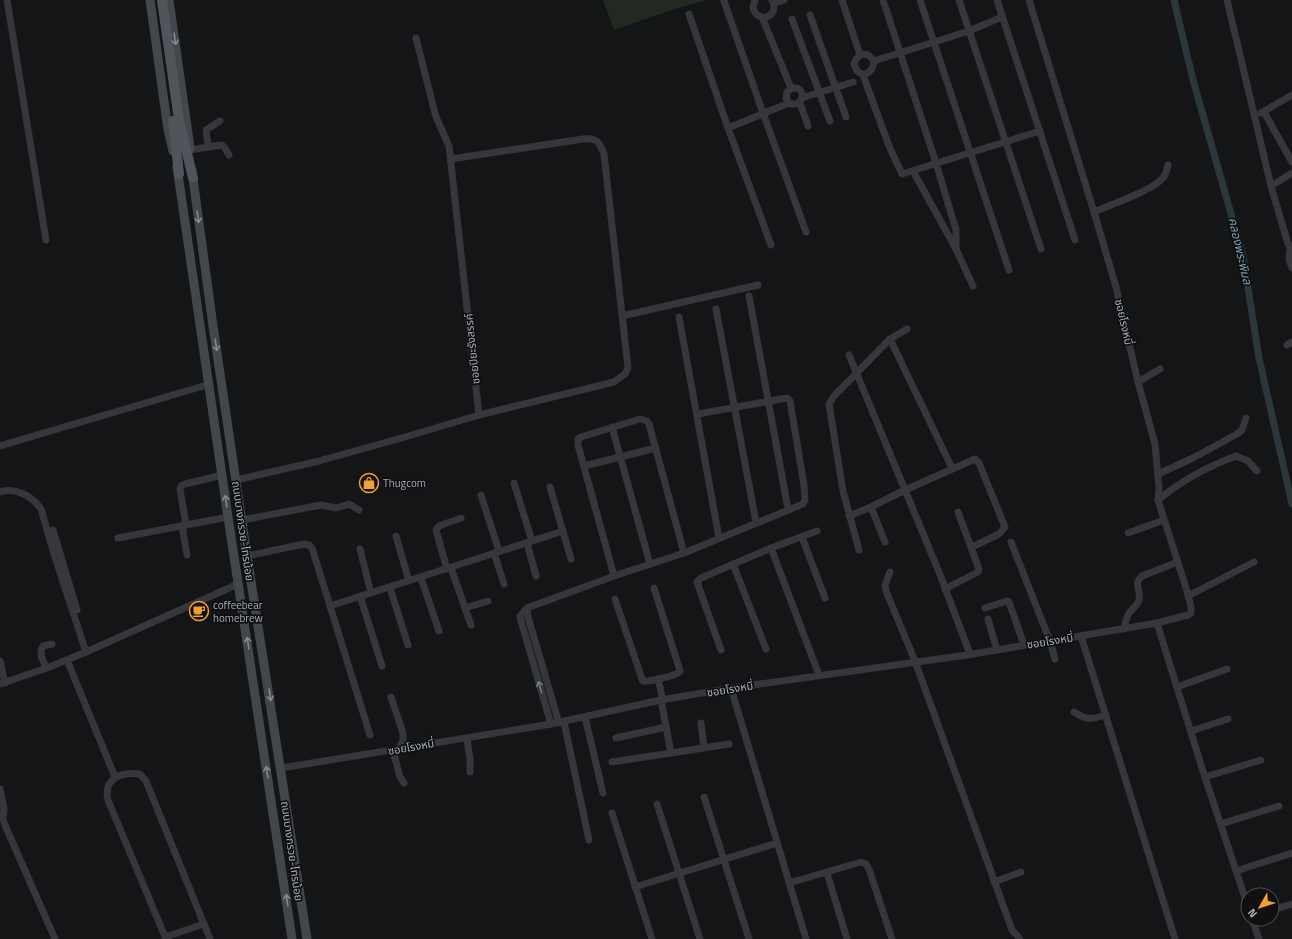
<svg xmlns="http://www.w3.org/2000/svg" width="1292" height="939" font-family="'Titillium Web','Noto Sans Thai',sans-serif">
	<style>
		.green { fill: #212921 }
		.lines { fill: none; stroke-linecap: round; stroke-linejoin: round }
		.canal { stroke: #2c373c; stroke-width: 7 }
		.minor { stroke: #35373b; stroke-width: 7 }
		.secondary { stroke: #43464b; stroke-width: 9 }
		.primary { stroke: #51545a; stroke-width: 10 }
		.oneway { stroke: #838991 }
		.oneway2 { stroke: #73787f }
		.labels { text-anchor: middle; stroke-width: 3.5; stroke-linejoin: round; paint-order: stroke }
		.street-label { font-size: 11px; fill: #a6adb7; stroke: #101011 }
		.poi-label { font-size: 11px; fill: #a6adb7; stroke: #101011; text-anchor: start }
		.water-label { font-size: 12px; font-style: italic; fill: #7c9eb3; stroke: #101011 }
	</style>
	<rect width="100%" height="100%" fill="#141516"/>
	<polygon class="green" points="603,0 707,0 672,10 614,30"/>
	<g class="lines">
		<polyline class="canal" points="1174,0 1193,80 1243,256 1259,358 1292,504"/>
		<g class="minor">
			<polyline points="7,0 46,240"/>
			<path d="M755 0 753 7C757 26 781 16 772 0"/>
			<polyline points="842,0 860,55"/>
			<polyline points="883,0 936,163 956,230 956,249"/>
			<polyline points="920,0 1009,270"/>
			<polyline points="959,0 1041,249"/>
			<polyline points="997,0 1075,240"/>
			<polyline points="1227,0 1271,186 1288,244 1292,247"/>
			<polyline points="724,1 763,113 806,232"/>
			<polyline points="774,3 784,0"/>
			<polyline points="689,14 728,128 771,245"/>
			<polyline points="810,15 846,117"/>
			<polyline points="762,17 791,88"/>
			<polyline points="792,19 830,121"/>
			<polyline points="874,61 969,31 1002,17"/>
			<path d="M863 75C871 72 873 69 874 61 867 51 858 52 854 64L857 71 863 75 889 146 902 174 1040 131"/>
			<polyline points="802,98 853,82"/>
			<polyline points="800,103 808,126"/>
			<polyline points="1264,112 1292,162"/>
			<polyline points="1261,113 1292,95"/>
			<path d="M728 128 789 103 791 104H797C809 96 798 81 787 92L786 98 789 103"/>
			<polyline points="208,147 222,145 225,148 229,155"/>
			<polyline points="190,150 208,147 206,130 220,121"/>
			<path d="M451 159 583 139C597 138 599 141 604 154L628 368 625 374 614 382 479 415"/>
			<polyline points="913,171 956,249 973,286"/>
			<polyline points="1271,186 1292,173"/>
			<path d="M1094 212C1112 204 1149 192 1162 179 1166 175 1167 170 1168 165"/>
			<polyline points="1290,247 1289,259 1292,268"/>
			<polyline points="749,296 788,509"/>
			<polyline points="716,309 756,522"/>
			<polyline points="622,316 758,285"/>
			<polyline points="679,317 719,538"/>
			<polyline points="890,339 952,468"/>
			<polyline points="1287,345 1292,342"/>
			<polyline points="849,355 939,572 970,654"/>
			<polyline points="1138,382 1160,369"/>
			<polyline points="612,427 650,564"/>
			<polyline points="0,446 210,384"/>
			<polyline points="584,466 656,448"/>
			<polyline points="1158,474 1193,458 1237,434 1242,430 1246,418"/>
			<polyline points="236,480 319,461 405,437 479,415 449,146 436,117 416,38"/>
			<polyline points="514,483 532,541"/>
			<polyline points="550,487 571,559"/>
			<path d="M0 492C16 487 32 496 41 509L54 554 86 652"/>
			<polyline points="481,495 499,551"/>
			<path d="M1158 500C1181 481 1209 466 1236 456L1248 461 1257 471"/>
			<polyline points="871,507 885,542"/>
			<polyline points="849,516 871,507 905,490 975,459 979,463 1005,527 999,534 972,547"/>
			<polyline points="242,520 321,505 336,508 349,504 359,510"/>
			<polyline points="186,525 180,489 181,486 185,484 222,475"/>
			<polyline points="182,526 187,555"/>
			<polyline points="53,530 77,610"/>
			<polyline points="817,531 771,548 819,675"/>
			<polyline points="1128,533 1164,520"/>
			<polyline points="396,536 409,581"/>
			<polyline points="802,537 825,598"/>
			<polyline points="118,538 228,517"/>
			<polyline points="1011,542 1050,641 1055,659"/>
			<polyline points="527,543 536,576"/>
			<polyline points="360,549 371,593"/>
			<polyline points="859,550 843,491 829,404 834,396 890,339 907,329"/>
			<polyline points="494,553 504,584"/>
			<polyline points="247,556 304,544 309,545 312,548 330,606 563,531"/>
			<polyline points="733,564 766,649"/>
			<polyline points="451,568 471,625"/>
			<polyline points="447,569 436,530 439,526 461,518"/>
			<polyline points="890,572 885,585 886,591 915,661 1012,930 1020,939"/>
			<polyline points="614,576 578,445 578,439 581,437 640,419 647,421 649,424 684,553"/>
			<polyline points="421,578 439,631"/>
			<polyline points="390,588 408,645"/>
			<path d="M654 588 680 671C675 677 665 677 658 679"/>
			<polyline points="945,589 974,574 978,572 979,569 958,512"/>
			<polyline points="360,596 382,666"/>
			<polyline points="1188,596 1254,562"/>
			<polyline points="615,599 642,679 643,681 648,681 658,679 663,700"/>
			<polyline points="330,606 370,735"/>
			<polyline points="465,608 488,601"/>
			<polyline points="527,608 528,617 559,723"/>
			<polyline points="985,608 1007,601 1009,602 1024,645"/>
			<polyline points="988,619 997,650"/>
			<polyline points="1157,623 1202,768 1248,907"/>
			<path d="M1124 629C1125 623 1126 618 1129 613 1132 609 1138 605 1139 600 1142 590 1132 585 1142 576L1178 562"/>
			<polyline points="1081,636 1175,939"/>
			<polyline points="721,650 697,582 701,578 771,548"/>
			<polyline points="67,660 115,777"/>
			<polyline points="0,661 5,683"/>
			<path d="M47 668C43 661 38 654 43 646L52 644"/>
			<polyline points="0,684 47,668 86,652 238,584"/>
			<polyline points="1177,687 1227,669"/>
			<polyline points="731,688 806,939"/>
			<polyline points="391,697 403,733 403,740 399,749"/>
			<path d="M1074 712C1087 721 1092 719 1106 715"/>
			<polyline points="585,717 603,793"/>
			<polyline points="564,722 589,840"/>
			<polyline points="701,723 704,748"/>
			<polyline points="551,724 521,621 520,616 527,608 614,576 684,553 803,504 805,500 804,485 790,401 787,398 698,414"/>
			<polyline points="1191,731 1228,719"/>
			<polyline points="616,738 666,727"/>
			<polyline points="467,739 470,759 470,772"/>
			<polyline points="393,751 400,777 404,783"/>
			<polyline points="671,753 729,744"/>
			<polyline points="612,762 671,753 661,700"/>
			<polyline points="281,768 551,724 661,700 731,688 967,655 1157,623 1188,615 1191,613 1191,607 1187,591 1158,500 1159,488 1155,444 1138,382 1116,287 1094,212 1029,0"/>
			<polyline points="1205,777 1261,760"/>
			<polyline points="0,789 4,809 3,819 5,825 55,939"/>
			<polyline points="704,797 749,939"/>
			<polyline points="657,804 700,939"/>
			<polyline points="612,813 652,939"/>
			<polyline points="1221,824 1279,806"/>
			<polyline points="1236,871 1292,853"/>
			<polyline points="827,873 847,939"/>
			<polyline points="994,882 1021,872"/>
			<polyline points="789,883 861,862 866,864 869,869 892,939"/>
			<polyline points="635,887 777,843"/>
			<polyline points="1272,910 1292,904"/>
			<polyline points="1252,919 1259,939"/>
			<polyline points="165,937 204,924"/>
			<path d="M166 939 108 800C103 778 121 772 140 774L146 781 210 939"/>
		</g>
		<g class="secondary">
			<polyline points="150,0 168,130 173,151"/>
			<polyline points="169,0 190,148"/>
			<polyline points="177,167 228,517 292,939"/>
			<polyline points="192,171 213,326 247,556 307,939"/>
		</g>
		<g class="primary">
			<polyline points="162,0 179,120 193,178"/>
			<polyline points="173,121 179,174"/>
		</g>
	</g>
	<defs><path id="oneway-shaft" d="M-6 0H5M1.5-3L5.5 0L1.5 3" fill="none" stroke-width="1.6" stroke-linecap="round" stroke-linejoin="round"/></defs>
	<g class="oneway">
		<use href="#oneway-shaft" transform="translate(175 39) rotate(81)"/>
		<use href="#oneway-shaft" transform="translate(198 217) rotate(82)"/>
		<use href="#oneway-shaft" transform="translate(216 345) rotate(81)"/>
		<use href="#oneway-shaft" transform="translate(226 501) rotate(-98)"/>
		<use href="#oneway-shaft" transform="translate(248 643) rotate(-99)"/>
		<use href="#oneway-shaft" transform="translate(270 695) rotate(81)"/>
		<use href="#oneway-shaft" transform="translate(267 772) rotate(-99)"/>
		<use href="#oneway-shaft" transform="translate(287 900) rotate(-98)"/>
	</g>
	<use class="oneway2" href="#oneway-shaft" transform="translate(540 687) rotate(-107)"/>
	<defs>
		<g id="shop-ring" transform="scale(1)"><circle r="9.5" fill="#101011" stroke="#f5a02e" stroke-width="1.5"/><path d="M-5-2.5h2.3a2.7 3.5 0 0 1 5.4 0H5L5.5 6h-11ZM-1.5-2.5h3a1.5 2.3 0 0 0-3 0Z" fill="#f5a02e"/></g>
		<g id="cafe-ring" transform="scale(1)"><circle r="9.5" fill="#101011" stroke="#f5a02e" stroke-width="1.5"/><path d="M-5.5-4.5H6V0H3Q3 3.5 0 3.5H-2.5Q-5.5 3.5-5.5 0ZM3-3.2v2h1.7v-2ZM-6 4.5H4V6H-6Z" fill="#f5a02e"/></g>
	</defs>
	<g fill-rule="evenodd">
		<use href="#shop-ring" x="369" y="483"/>
		<use href="#cafe-ring" x="199" y="611"/>
	</g>
	<g class="labels">
		<g class="street-label">
			<text transform="translate(1124 322) rotate(77)" y="4">ซอยโรงหมี่</text>
			<text transform="translate(472 349) rotate(-96)" y="4">ซอยปิยะรังสรรค์</text>
			<text transform="translate(243 531) rotate(82)" y="4">ถนนบางกรวย-ไทรน้อย</text>
			<text transform="translate(1050 641) rotate(-9)" y="4">ซอยโรงหมี่</text>
			<text transform="translate(730 689) rotate(-9)" y="4">ซอยโรงหมี่</text>
			<text transform="translate(411 747) rotate(-10)" y="4">ซอยโรงหมี่</text>
			<text transform="translate(292 851) rotate(82)" y="4">ถนนบางกรวย-ไทรน้อย</text>
		</g>
		<g class="poi-label">
			<text x="383" y="487">Thugcom</text>
			<text x="213" y="609">coffeebear<tspan x="213" dy="13">homebrew</tspan></text>
		</g>
		<g class="water-label">
			<text transform="translate(1240 251) rotate(77)" y="4">คลองพระพิมล</text>
		</g>
	</g>
	<g transform="translate(1260 907) rotate(231)"><circle r="19" fill="#101011" stroke="#4c4f53"/>
	<path d="M0-3L7 15L0 10L-7 15Z" fill="#f5a02e"/>
	<text y="-6" font-size="11" font-weight="bold" text-anchor="middle" fill="#a6adb7">N</text>
	</g>
</svg>
